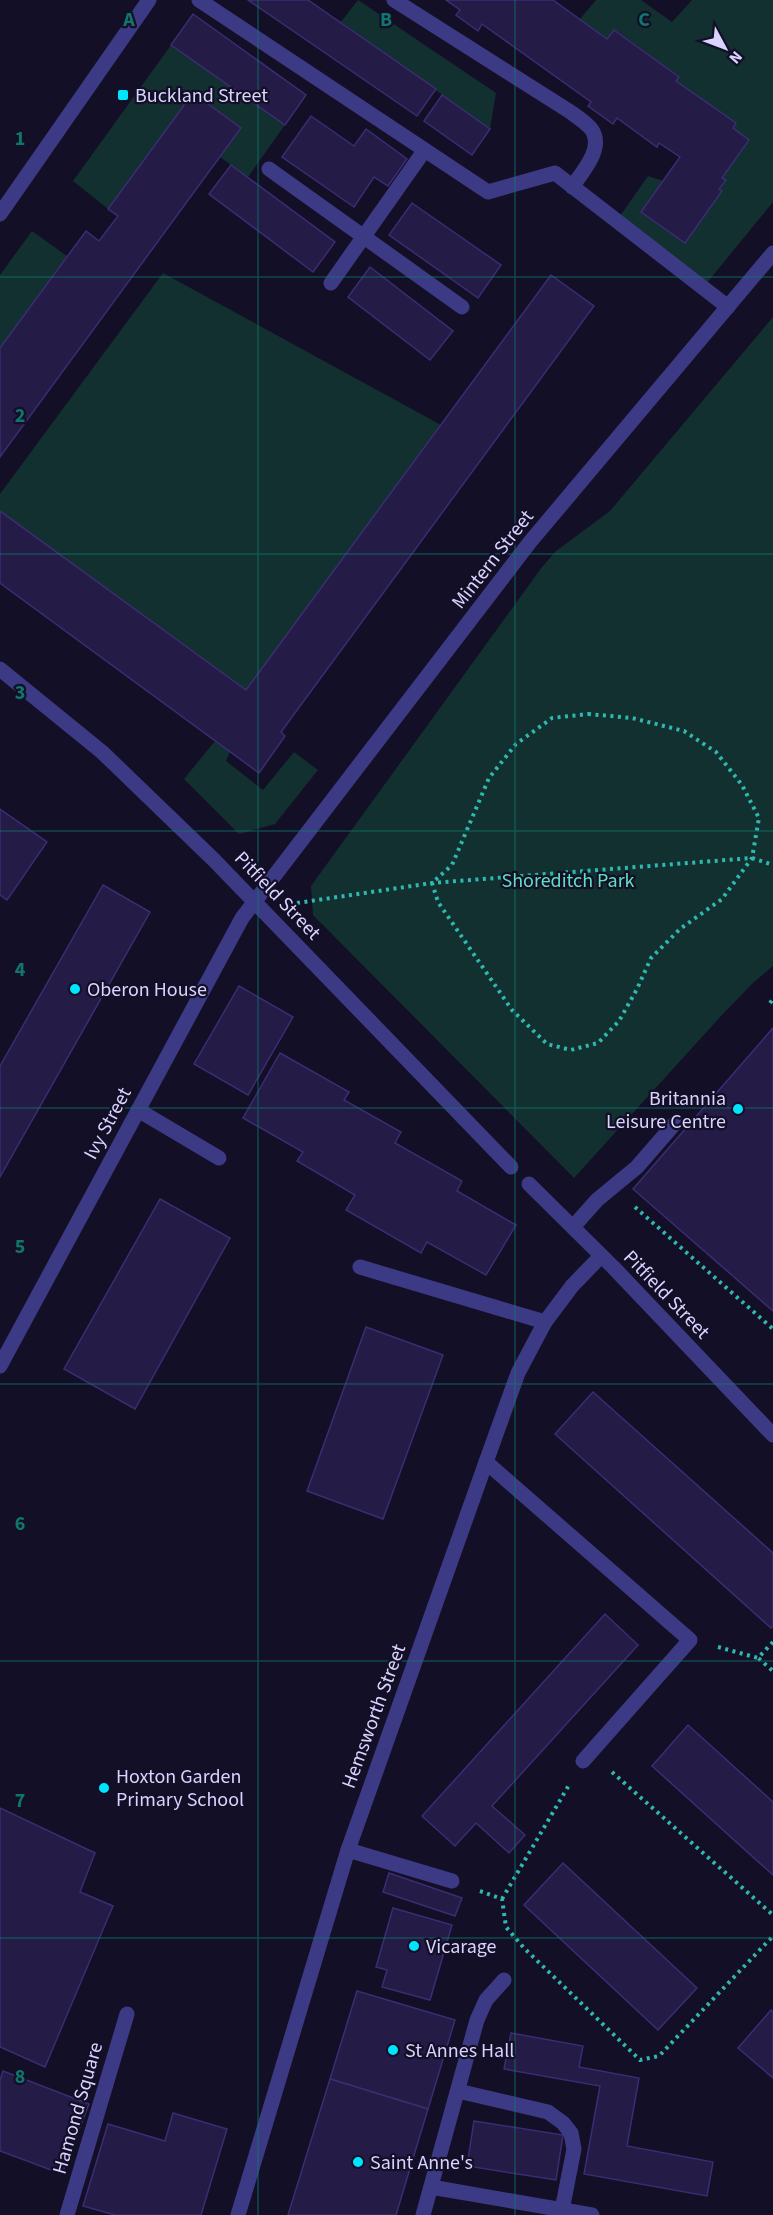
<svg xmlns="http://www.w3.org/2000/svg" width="773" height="2215" font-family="'Source Sans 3',sans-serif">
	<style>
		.green { fill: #12302f }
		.building { fill: #241b47; stroke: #3b2d73; stroke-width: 1.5 }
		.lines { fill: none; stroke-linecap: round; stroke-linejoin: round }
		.path { stroke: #2fb8b0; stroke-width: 4; stroke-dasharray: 3 4.5; stroke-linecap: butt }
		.lane { stroke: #3d3a85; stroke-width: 15 }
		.street { stroke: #3d3a85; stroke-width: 15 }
		.grid { fill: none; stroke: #0f766e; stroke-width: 1.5; stroke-opacity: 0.55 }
		.poi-dot { fill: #00e5ff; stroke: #130f26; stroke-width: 2 }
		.labels { text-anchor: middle; stroke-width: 4.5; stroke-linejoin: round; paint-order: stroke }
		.poi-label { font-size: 20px; fill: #d9d4ff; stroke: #130f26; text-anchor: start }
		.street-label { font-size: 20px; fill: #d9d4ff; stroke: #130f26 }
		.park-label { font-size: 20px; fill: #5fe0c0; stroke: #130f26 }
		.grid-label { font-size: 20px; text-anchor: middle; font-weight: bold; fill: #0f766e; stroke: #130f26; stroke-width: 4.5; stroke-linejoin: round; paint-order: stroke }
	</style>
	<rect width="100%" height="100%" fill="#130f26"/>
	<g class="green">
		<polygon points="358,0 496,93 490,129 341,22"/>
		<polygon points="596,0 641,0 672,22 692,0 773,0 773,202 706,284 620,216 648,176 663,181 641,212 685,242 722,191 719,189 726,180 722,178 749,140 733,128 735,123 676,81 679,76 615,30 607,39 580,19"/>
		<polygon points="171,45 285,125 248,177 220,157 241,128 193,93 108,209 73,181"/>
		<polygon points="32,231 67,256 0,348 0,275"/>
		<polygon points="163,273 441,425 246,690 0,511 0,494"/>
		<polygon points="773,317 773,966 753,983 721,1016 574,1178 313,915 311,886 542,567 556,551 610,511"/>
		<polygon points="215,741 230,752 226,761 263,790 294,752 318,770 275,824 239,834 184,779"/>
	</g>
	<g class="building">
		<polygon points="248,0 308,0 436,89 417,116"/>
		<polygon points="446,0 553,0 607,39 614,30 679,77 676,81 736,123 733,128 749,140 722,178 726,180 719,189 722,191 685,243 641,212 680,157 659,143 657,147 617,118 613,124 588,106 591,102 482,24 478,31 456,15 460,10"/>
		<polygon points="193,14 306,95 285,125 171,45"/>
		<polygon points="193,93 241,128 0,457 0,348 86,231 99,241 118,216 108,209"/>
		<polygon points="442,95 490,129 472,155 424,121"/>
		<polygon points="311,116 354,146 366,129 407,159 388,186 374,177 354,207 282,157"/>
		<polygon points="231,165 335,242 313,272 209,194"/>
		<polygon points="412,203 501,265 478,298 389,235"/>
		<polygon points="370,267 453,331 430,360 348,297"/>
		<polygon points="551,275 594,306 281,732 285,736 259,773 0,583 0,511 246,690"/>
		<polygon points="0,809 47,842 7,900 0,895"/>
		<polygon points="103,885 150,912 0,1177 0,1066"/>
		<polygon points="239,986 293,1017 248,1095 194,1064"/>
		<polygon points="773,1028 773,1311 633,1189"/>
		<polygon points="280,1053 349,1092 344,1100 401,1132 395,1143 462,1181 457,1191 516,1225 486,1275 427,1242 421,1253 346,1210 355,1195 297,1161 303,1152 243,1118"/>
		<polygon points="160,1199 230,1238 135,1409 64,1369"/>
		<polygon points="366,1327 443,1355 383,1519 307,1491"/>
		<polygon points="593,1392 773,1553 773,1626 771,1628 555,1434"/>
		<polygon points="605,1614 638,1645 492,1806 525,1835 509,1853 476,1823 455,1846 422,1816"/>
		<polygon points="688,1725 773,1802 773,1875 652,1766"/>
		<polygon points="0,1808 95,1853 80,1892 113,1906 45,2067 0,2047"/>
		<polygon points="563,1863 697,1988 658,2030 524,1905"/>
		<polygon points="389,1873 462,1898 455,1916 383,1892"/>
		<polygon points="393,1908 452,1925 430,2000 382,1987 387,1970 376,1967"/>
		<polygon points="357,1991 455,2020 428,2109 330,2079"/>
		<polygon points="771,2010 773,2012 773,2078 738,2048"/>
		<polygon points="511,2033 583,2046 579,2067 639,2078 627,2146 713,2162 707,2196 584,2174 600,2086 504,2069"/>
		<polygon points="3,2071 89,2104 62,2174 0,2151 0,2080"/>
		<polygon points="330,2079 428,2109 396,2215 288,2215"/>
		<polygon points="173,2113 227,2129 201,2215 115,2215 83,2206 108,2124 165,2141"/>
		<polygon points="474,2121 563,2135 556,2180 467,2166"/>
	</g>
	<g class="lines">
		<g class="path">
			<polygon points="588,714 632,718 684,731 716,752 742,785 759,818 752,858 722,899 680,929 651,958 637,989 619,1021 598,1043 571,1050 547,1044 512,1010 438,902 432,883 452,865 489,778 516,744 552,718"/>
			<polyline points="297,903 432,883 752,858 773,865"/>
			<polyline points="770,1003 773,999"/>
			<polyline points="635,1207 773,1329"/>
			<polyline points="773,1642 758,1658 773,1671"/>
			<polyline points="718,1647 758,1658"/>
			<polyline points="612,1772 773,1915"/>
			<polyline points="480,1891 502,1899 506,1927 524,1948 640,2060 659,2056 773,1936"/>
			<polyline points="502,1899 569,1785"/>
		</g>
		<g class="lane">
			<polyline points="199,0 488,192 555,173 728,307"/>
			<path d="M394 0 569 111C576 116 587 123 592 130 604 149 582 172 572 187"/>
			<polyline points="269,169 462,307"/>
			<polyline points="331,283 424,151"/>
			<polyline points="138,1110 219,1158"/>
			<polyline points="573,1227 597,1200 637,1167 676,1122"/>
			<polyline points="360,1267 545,1322"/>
			<polyline points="572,1286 601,1256"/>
			<polyline points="486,1462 690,1640 583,1761"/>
			<polyline points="348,1850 452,1881"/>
			<polyline points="458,2091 548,2112 563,2123 571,2133 574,2149 562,2210"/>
			<polyline points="431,2187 592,2215"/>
			<polyline points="423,2215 477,2020 486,2000 504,1980"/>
		</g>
		<g class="street">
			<polyline points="0,214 149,0"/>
			<polyline points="0,669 102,752 214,860 511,1167"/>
			<polyline points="529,1184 613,1267 773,1435"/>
			<polyline points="0,1366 242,918 530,542 773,253"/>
			<polyline points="67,2215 127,2014"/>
			<polyline points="238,2215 348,1850 486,1462 518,1373 545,1322 572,1286"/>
		</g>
	</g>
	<path class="grid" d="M258 0V2215M515 0V2215M0 277H773M0 554H773M0 831H773M0 1108H773M0 1384H773M0 1661H773M0 1938H773"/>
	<g class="poi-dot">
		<rect x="117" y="89" width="12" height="12" rx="3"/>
		<circle cx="75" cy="989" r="6"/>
		<circle cx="738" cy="1109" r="6"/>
		<circle cx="104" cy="1788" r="6"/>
		<circle cx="414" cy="1946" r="6"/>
		<circle cx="393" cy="2050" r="6"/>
		<circle cx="358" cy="2162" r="6"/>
	</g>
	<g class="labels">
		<g class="poi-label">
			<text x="135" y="102">Buckland Street</text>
			<text x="87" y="996">Oberon House</text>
			<text x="726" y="1105" text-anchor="end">Britannia<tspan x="726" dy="23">Leisure Centre</tspan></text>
			<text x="116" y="1783">Hoxton Garden<tspan x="116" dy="23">Primary School</tspan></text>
			<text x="426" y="1953">Vicarage</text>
			<text x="405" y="2057">St Annes Hall</text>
			<text x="370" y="2169">Saint Anne's</text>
		</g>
		<g class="street-label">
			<text transform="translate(492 559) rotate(-52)" y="7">Mintern Street</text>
			<text transform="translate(278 895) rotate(46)" y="7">Pitfield Street</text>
			<text transform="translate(107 1123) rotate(-62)" y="7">Ivy Street</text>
			<text transform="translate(667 1294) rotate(46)" y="7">Pitfield Street</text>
			<text transform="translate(373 1716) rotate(-70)" y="7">Hemsworth Street</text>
			<text transform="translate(77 2108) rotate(-74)" y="7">Hamond Square</text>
		</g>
		<g class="park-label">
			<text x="568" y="887">Shoreditch Park</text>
		</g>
	</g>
	<g class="grid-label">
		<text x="129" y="26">A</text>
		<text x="386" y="26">B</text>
		<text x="644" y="26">C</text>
		<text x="20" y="145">1</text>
		<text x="20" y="422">2</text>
		<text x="20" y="699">3</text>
		<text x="20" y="976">4</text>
		<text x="20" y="1253">5</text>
		<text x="20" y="1530">6</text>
		<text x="20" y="1807">7</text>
		<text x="20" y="2083">8</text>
	</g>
	<g transform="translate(725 48) rotate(131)" stroke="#130f26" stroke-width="4.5" paint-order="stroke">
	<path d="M0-4.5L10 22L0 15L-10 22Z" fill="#d9d4ff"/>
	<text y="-9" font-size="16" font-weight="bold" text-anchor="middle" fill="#d9d4ff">N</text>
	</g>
</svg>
